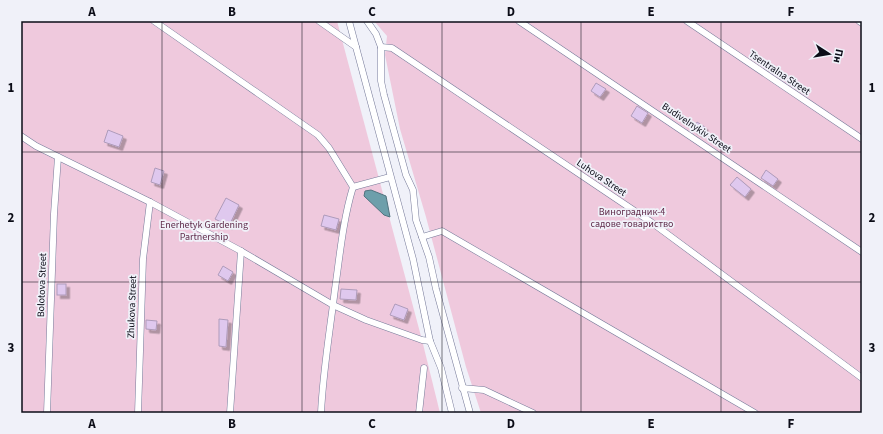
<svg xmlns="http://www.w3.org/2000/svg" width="883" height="434" font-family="'Source Sans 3',sans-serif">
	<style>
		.green { fill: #efc9dd }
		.water { fill: #6d9fab; stroke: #50737f }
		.building { fill: #dfc8ee; stroke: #ae9bba; filter: url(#shadow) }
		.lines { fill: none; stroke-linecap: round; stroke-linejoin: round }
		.lane-casing { stroke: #777b9a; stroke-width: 7 }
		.lane { stroke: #fff; stroke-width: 6 }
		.grid { fill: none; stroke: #0b0c17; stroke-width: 1; stroke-opacity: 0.55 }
		.labels { text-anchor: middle; stroke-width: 3.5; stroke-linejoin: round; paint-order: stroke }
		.street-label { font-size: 10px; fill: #0b0c17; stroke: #f0f1f9 }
		.park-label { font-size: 10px; fill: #602c4b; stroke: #f0f1f9 }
		.neatline { fill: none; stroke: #0b0c17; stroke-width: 1.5 }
		.grid-label { font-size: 13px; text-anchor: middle; font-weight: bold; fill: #0b0c17 }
	</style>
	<defs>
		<filter id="shadow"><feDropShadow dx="3.5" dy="3.5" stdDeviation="0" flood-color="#0004"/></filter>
	</defs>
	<rect width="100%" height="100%" fill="#f0f1f9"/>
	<g class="green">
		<polygon points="21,21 337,21 422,340 440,413 21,413"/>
		<polygon points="374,21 862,21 862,413 481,413 466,367 426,217 400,129 385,55 387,36"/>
	</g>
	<polygon class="water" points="371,190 386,196 390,217 384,215 364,196 365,191"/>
	<g class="building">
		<polygon points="596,83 606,89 600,97 591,91"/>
		<polygon points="637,106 648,113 642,123 631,116"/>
		<polygon points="697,122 705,127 700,134 693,130"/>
		<polygon points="108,130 123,136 119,147 104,142"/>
		<polygon points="155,168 164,171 160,185 151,182"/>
		<polygon points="766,170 778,179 773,186 761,178"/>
		<polygon points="737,177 751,189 745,197 730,185"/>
		<polygon points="226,198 239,205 229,226 215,219"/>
		<polygon points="324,215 339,219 336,230 321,226"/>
		<polygon points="223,266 233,272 228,281 218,275"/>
		<rect x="57" y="284" width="9" height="11"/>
		<polygon points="341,289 357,290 356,300 340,299"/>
		<polygon points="395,304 408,309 404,320 390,315"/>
		<polygon points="219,319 228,320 226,347 219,346"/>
		<polygon points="146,320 157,321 156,330 146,329"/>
	</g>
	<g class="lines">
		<g class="lane-casing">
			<g id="lane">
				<polyline points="154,21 318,135 329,148 353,187 390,177"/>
				<polyline points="319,21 356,47"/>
				<polyline points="349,21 413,259 430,341 441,368 452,413"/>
				<polyline points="367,21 376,34 381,47 381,81 384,95 406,175 413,190 416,220 429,257 436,289 470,413"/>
				<polyline points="519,21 862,252"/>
				<polyline points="687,21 862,139"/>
				<polyline points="859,21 862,23"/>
				<polyline points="381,47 392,48 651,222 862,378"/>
				<polyline points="21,136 36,146 150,202 241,251 333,305 366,320 422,340 430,341"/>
				<polyline points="422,237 442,231 755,413"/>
				<polyline points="462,388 484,390 533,413"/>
				<polyline points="47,413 54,214 58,157"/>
				<polyline points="138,413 143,259 150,202"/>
				<polyline points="230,413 241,251"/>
				<path d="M321 413C323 371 330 330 335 289 340 254 343 220 353 187"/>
				<polyline points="419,413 424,368"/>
			</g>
		</g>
		<use href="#lane" class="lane"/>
	</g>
	<path class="grid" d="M162 21V413M302 21V413M442 21V413M581 21V413M721 21V413M21 152H862M21 282H862"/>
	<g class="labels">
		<g class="street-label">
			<text transform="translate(780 72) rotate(34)" y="4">Tsentralna Street</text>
			<text transform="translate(697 127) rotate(34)" y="4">Budivelnykiv Street</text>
			<text transform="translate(602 177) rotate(34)" y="4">Luhova Street</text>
			<text transform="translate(41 285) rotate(-88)" y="4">Bolotova Street</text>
			<text transform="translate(131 307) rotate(-88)" y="4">Zhukova Street</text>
		</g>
		<g class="park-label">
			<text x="632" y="215">Виноградник-4<tspan x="632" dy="12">садове товариство</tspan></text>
			<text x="204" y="228">Enerhetyk Gardening<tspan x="204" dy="12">Partnership</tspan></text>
		</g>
	</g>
	<rect width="883" height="434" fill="none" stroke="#f0f1f9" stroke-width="44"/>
	<g transform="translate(829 54) rotate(102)" stroke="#f0f1f9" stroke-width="3" paint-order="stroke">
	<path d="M0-3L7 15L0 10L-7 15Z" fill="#0b0c17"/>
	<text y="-6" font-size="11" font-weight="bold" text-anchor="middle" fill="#0b0c17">Пн</text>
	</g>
	<rect x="22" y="22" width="839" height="390" class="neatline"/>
	<g class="grid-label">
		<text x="92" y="16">A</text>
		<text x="232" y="16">B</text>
		<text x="372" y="16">C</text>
		<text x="511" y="16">D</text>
		<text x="651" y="16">E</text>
		<text x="791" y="16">F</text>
		<text x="11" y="92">1</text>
		<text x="872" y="92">1</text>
		<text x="11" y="222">2</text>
		<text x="872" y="222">2</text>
		<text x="11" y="352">3</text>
		<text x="872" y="352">3</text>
		<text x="92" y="428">A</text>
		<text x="232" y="428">B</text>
		<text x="372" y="428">C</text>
		<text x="511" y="428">D</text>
		<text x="651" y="428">E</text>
		<text x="791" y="428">F</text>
	</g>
</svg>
